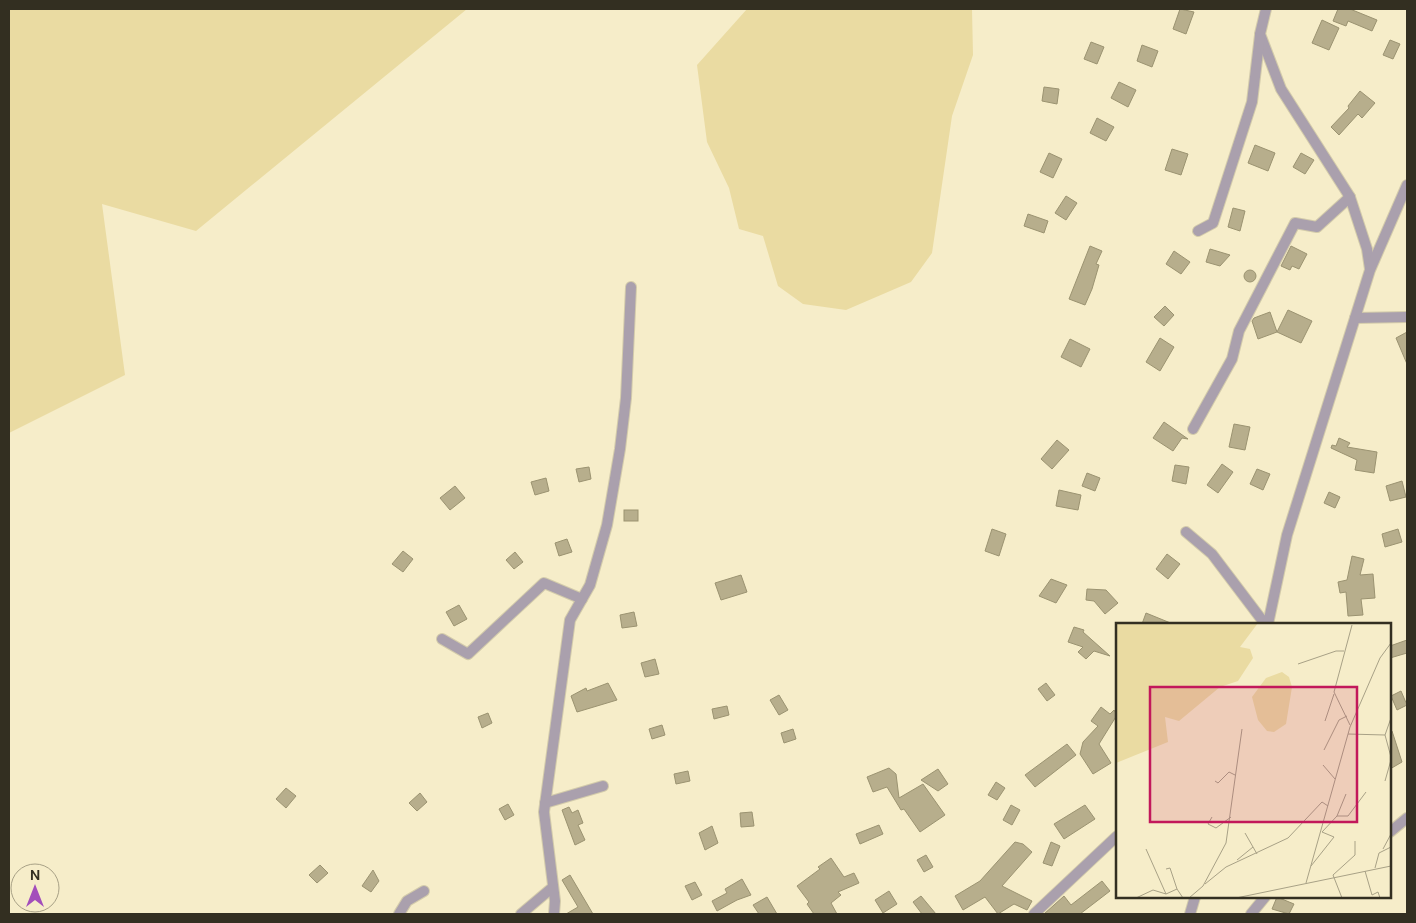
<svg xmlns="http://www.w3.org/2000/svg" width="1416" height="923" font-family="'DM Sans',sans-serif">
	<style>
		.green { fill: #eadba2 }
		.building { fill: #b7ae8c; stroke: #9b9371 }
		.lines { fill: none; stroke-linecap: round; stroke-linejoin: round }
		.street-casing { stroke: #d3cbab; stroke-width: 12 }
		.street { stroke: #aaa0ad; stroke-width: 10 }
		.inset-road { fill: none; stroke: #a8a186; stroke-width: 1 }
		.view { fill: #c2185b; fill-opacity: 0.15; stroke: #c2185b; stroke-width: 2.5 }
		.inset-edge { fill: none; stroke: #332f21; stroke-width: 2.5 }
	</style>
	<rect width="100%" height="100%" fill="#f6edc9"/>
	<g class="green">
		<polygon points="9,9 467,9 196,231 102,204 125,375 9,433"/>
		<polygon points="747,9 972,9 973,55 952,116 932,253 911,282 846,310 803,304 778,286 763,236 739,229 729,188 707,142 697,65"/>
	</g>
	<g class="building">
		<polygon points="1180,9 1194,12 1186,34 1173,29"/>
		<polygon points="1338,9 1350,9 1377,20 1372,31 1348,21 1346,26 1333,21"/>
		<polygon points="1322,20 1339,28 1329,50 1312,43"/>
		<polygon points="1390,40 1400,44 1393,59 1383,55"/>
		<polygon points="1091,42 1104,47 1097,64 1084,59"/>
		<polygon points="1142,45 1158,51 1152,67 1137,61"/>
		<polygon points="1119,82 1136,90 1128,107 1111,98"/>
		<polygon points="1044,87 1059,89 1057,104 1042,101"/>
		<polygon points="1360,91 1375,103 1362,118 1358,114 1339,135 1331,127 1349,108 1348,106"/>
		<polygon points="1097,118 1114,127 1106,141 1090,133"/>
		<polygon points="1255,145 1275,153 1268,171 1248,163"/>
		<polygon points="1172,149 1188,154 1181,175 1165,170"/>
		<polygon points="1049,153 1062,159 1053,178 1040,172"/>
		<polygon points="1301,153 1314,160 1305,174 1293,167"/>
		<polygon points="1066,196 1077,203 1066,220 1055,213"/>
		<polygon points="1233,208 1245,211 1240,231 1228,227"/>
		<polygon points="1028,214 1048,221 1044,233 1024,226"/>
		<polygon points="1090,246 1102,251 1096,264 1099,265 1092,289 1085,305 1069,299"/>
		<polygon points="1291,246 1307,254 1299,269 1292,266 1290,270 1281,266"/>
		<polygon points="1210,249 1230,255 1220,266 1206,262"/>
		<polygon points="1174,251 1190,262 1181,274 1166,264"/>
		<circle cx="1250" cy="276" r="6"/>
		<polygon points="1165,306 1174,315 1164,326 1154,317"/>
		<polygon points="1288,310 1312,321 1301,343 1277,332"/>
		<polygon points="1270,312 1277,332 1258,339 1252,321 1254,318"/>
		<polygon points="1407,332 1407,364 1396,338"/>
		<polygon points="1160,338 1174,347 1160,371 1146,362"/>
		<polygon points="1070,339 1090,349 1081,367 1061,357"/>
		<polygon points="1164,422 1188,439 1182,438 1173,451 1153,438"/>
		<polygon points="1234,424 1250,427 1245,450 1229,447"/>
		<polygon points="1339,438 1350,443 1347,447 1377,452 1374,473 1355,470 1357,460 1331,448 1332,445 1336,446"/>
		<polygon points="1057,440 1069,450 1052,469 1041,459"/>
		<polygon points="1222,464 1233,472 1218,493 1207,485"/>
		<polygon points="1175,465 1189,467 1186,484 1172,481"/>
		<polygon points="589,467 591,479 579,482 576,469"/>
		<polygon points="1257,469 1270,474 1263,490 1250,484"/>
		<polygon points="1087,473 1100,478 1095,491 1082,486"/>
		<polygon points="546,478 549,491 535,495 531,482"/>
		<polygon points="1402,481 1406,497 1390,501 1386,486"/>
		<polygon points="455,486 465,498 450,510 440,498"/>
		<polygon points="1059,490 1081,495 1078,510 1056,506"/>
		<polygon points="1329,492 1340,497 1335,508 1324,503"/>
		<rect x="624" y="510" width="14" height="11"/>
		<polygon points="992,529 1006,534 999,556 985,551"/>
		<polygon points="1398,529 1402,542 1385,547 1382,534"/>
		<polygon points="567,539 572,552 559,556 555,543"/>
		<polygon points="403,551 413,559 403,572 392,564"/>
		<polygon points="515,552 523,562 514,569 506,560"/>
		<polygon points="1167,554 1180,564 1168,579 1156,569"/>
		<polygon points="1352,556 1364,559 1360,575 1373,574 1375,598 1361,599 1363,615 1348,616 1346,592 1340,593 1338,582 1347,580"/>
		<polygon points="741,575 747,592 721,600 715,583"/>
		<polygon points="1051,579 1067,585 1056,603 1039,596"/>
		<polygon points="1087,589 1106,590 1118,603 1105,614 1094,601 1086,600"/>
		<polygon points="459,605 467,619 454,626 446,612"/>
		<polygon points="634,612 637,626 622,628 620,615"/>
		<polygon points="1146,613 1173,624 1142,624"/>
		<polygon points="1074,627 1084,630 1083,632 1110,656 1094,651 1086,659 1078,652 1083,647 1068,642"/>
		<polygon points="1407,640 1407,653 1390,658 1390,646"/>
		<polygon points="655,659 659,674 645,677 641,663"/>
		<polygon points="608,683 617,700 577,712 571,696 586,688 587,691"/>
		<polygon points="1046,683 1055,695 1047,701 1038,689"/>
		<polygon points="1401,691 1407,705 1397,710 1391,696"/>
		<polygon points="779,695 788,710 779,715 770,700"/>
		<polygon points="727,706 729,715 714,719 712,709"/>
		<polygon points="1101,707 1110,714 1114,710 1117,715 1099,744 1111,763 1093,774 1080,754 1083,742 1098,726 1091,721"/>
		<polygon points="488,713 492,723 482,728 478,717"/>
		<polygon points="662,725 665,735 652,739 649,729"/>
		<polygon points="793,729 796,739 784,743 781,733"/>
		<polygon points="1392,731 1402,762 1390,769 1390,732"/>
		<polygon points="1067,744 1076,755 1035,787 1025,775"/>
		<polygon points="889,768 896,774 899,798 923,784 945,815 920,832 904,809 901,810 887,787 873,792 867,777"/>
		<polygon points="938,769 948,784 938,791 921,780"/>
		<polygon points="688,771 690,781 676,784 674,774"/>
		<polygon points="996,782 1005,788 997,800 988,795"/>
		<polygon points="286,788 296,796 286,808 276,799"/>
		<polygon points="420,793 427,802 417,811 409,803"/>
		<polygon points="508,804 514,815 505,820 499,809"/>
		<polygon points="1011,805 1020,810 1012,825 1003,820"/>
		<polygon points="1085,805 1095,819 1064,839 1054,824"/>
		<polygon points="569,807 572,813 578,810 583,823 578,825 585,840 575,845 562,810"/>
		<polygon points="752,812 754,826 741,827 740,813"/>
		<polygon points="879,825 883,834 860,844 856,834"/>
		<polygon points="712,826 718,843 705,850 699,833"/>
		<polygon points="1015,842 1023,844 1032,852 1002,886 1032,901 1027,910 1014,904 998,914 985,897 963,910 955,896 980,881"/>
		<polygon points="1051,842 1060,846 1052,866 1043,863"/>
		<polygon points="926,855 933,867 924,872 917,860"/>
		<polygon points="831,858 844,877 854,873 859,883 838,892 841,895 831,903 837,914 814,914 807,904 809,902 797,886 820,869 818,867"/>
		<polygon points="320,865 328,873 317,883 309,875"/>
		<polygon points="373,870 379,881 371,892 362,886"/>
		<polygon points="570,875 593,914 566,914 578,907 562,880"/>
		<polygon points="742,879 751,895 737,900 717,911 712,901 727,893 725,889"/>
		<polygon points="1102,881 1110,891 1080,914 1044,914 1064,896 1071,905"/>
		<polygon points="695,882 702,895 692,900 685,886"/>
		<polygon points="889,891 897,904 883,913 875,900"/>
		<polygon points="921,896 936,914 922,914 913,902"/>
		<polygon points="767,897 777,914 759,914 753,905"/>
		<polygon points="1277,897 1294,904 1289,914 1272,909"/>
	</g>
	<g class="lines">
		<g class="street-casing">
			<g id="street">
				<polyline points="1266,9 1260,34 1281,89 1350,197 1367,249 1370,269"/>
				<polyline points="1198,231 1213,223 1252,102 1260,35"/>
				<polyline points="1355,318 1407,317"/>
				<polyline points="1193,429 1232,359 1239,331 1295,223 1317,227 1350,197"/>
				<polyline points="1186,532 1212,554 1265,624"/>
				<polyline points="1268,624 1287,535 1355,318 1370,270 1407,185"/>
				<polyline points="442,639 468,654 544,583 582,599"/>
				<polyline points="545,803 603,786"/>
				<polyline points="1390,832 1407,818"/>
				<polyline points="399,914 407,901 424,891"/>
				<polyline points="521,914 553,887"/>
				<polyline points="554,914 555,901 544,812 570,620 590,585 607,525 620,449 626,398 631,287"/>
				<polyline points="1034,914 1117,836"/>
				<polyline points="1190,914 1195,897"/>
				<polyline points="1251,914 1265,897"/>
			</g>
		</g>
		<use href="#street" class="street"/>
	</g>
	<g transform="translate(1116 623)">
		<rect width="275" height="275" fill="#f6edc9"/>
		<path d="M0 0H142L124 24 134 26 137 35 122 58 104 64 63 98 49 94 52 119 0 140ZM166 49 173 54 176 64 170 101 158 109 151 108 142 97 136 74 150 55Z" fill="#eadba2"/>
		<path class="inset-road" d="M182 41 220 28H228M209 98 218 71M234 102 218 69 236 2M232 111 269 112 275 95M269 112 275 134M208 127 223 97 231 93M207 142 219 156M99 158 102 160 113 149 119 152M269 158 275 137M221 193 230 171M96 194 92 201 100 205 115 194M206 209 221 193H232L250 169M129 210 141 231M30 226 50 271M267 226 275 211M121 237 137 224M195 243 218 214 206 209M259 245 263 230 275 224M50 246 54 245 61 266M249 248 256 272 262 269 264 275M190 260 234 104 264 35 275 20M89 261 110 244 172 215 206 179 212 183M20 275 37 267 50 271 61 266 67 275M73 275 87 263 110 220 126 106M120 275 275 243M226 275 217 252 239 232V218"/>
		<path class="view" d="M34 64H241V199H34Z"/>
		<rect width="275" height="275" class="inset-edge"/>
	</g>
	<rect width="1416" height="923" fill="none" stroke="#332f21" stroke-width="20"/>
	<g transform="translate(35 888)"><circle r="24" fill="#f6edc9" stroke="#a8a186"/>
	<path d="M0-4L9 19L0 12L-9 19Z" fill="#a34ebb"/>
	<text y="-8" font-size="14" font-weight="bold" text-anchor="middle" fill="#332f21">N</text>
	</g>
</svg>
